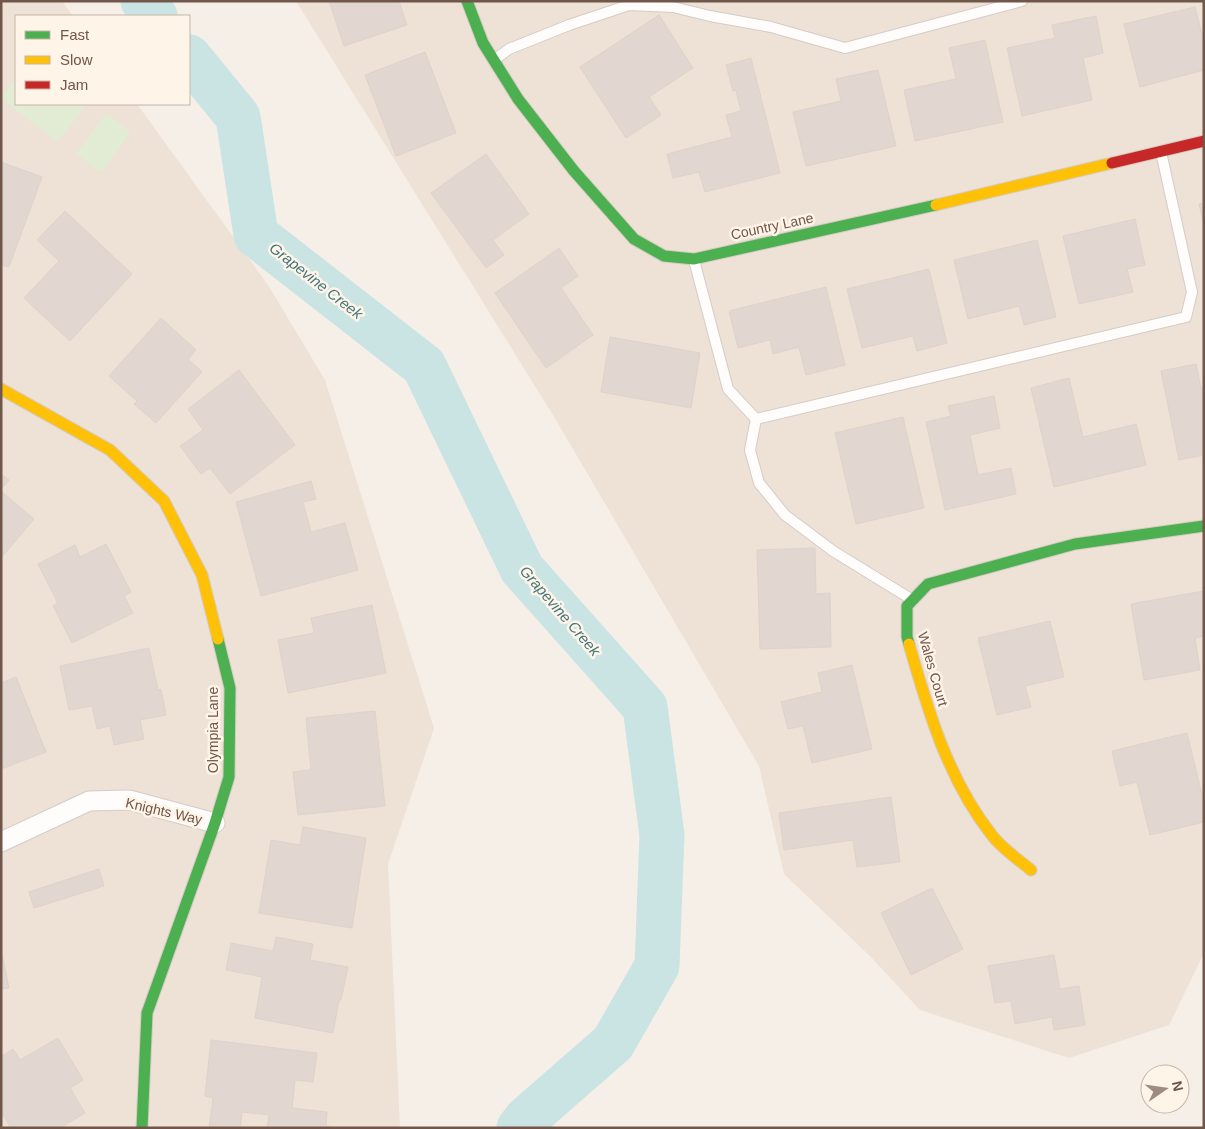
<svg xmlns="http://www.w3.org/2000/svg" width="1205" height="1129" font-family="Helvetica,sans-serif">
	<style>
		.residential { fill: #eee1d5 }
		.green { fill: #e2ebd3 }
		.lines { fill: none; stroke-linecap: round; stroke-linejoin: round }
		.river { stroke: #cae4e4; stroke-width: 45 }
		.building { fill: #e1d7d0; stroke: #ded2ca }
		.lane-casing { stroke: #d4ccc6; stroke-width: 12 }
		.street-casing { stroke: #d4ccc6; stroke-width: 21 }
		.fast-casing { stroke: #d4cbc4; stroke-width: 13 }
		.slow-casing { stroke: #d4cbc4; stroke-width: 13 }
		.jam-casing { stroke: #d4cbc4; stroke-width: 13 }
		.lane { stroke: #fefdfc; stroke-width: 10 }
		.street { stroke: #fefdfc; stroke-width: 19 }
		.fast { stroke: #4caf50; stroke-width: 11 }
		.slow { stroke: #ffc107; stroke-width: 11 }
		.jam { stroke: #c62828; stroke-width: 11 }
		.labels { text-anchor: middle; stroke-width: 5; stroke-linejoin: round; paint-order: stroke }
		.street-label { font-size: 14px; fill: #71564a; stroke: #fef4e7 }
		.water-label { font-size: 15px; font-style: italic; fill: #42767d; stroke: #fef4e7 }
	</style>
	<rect width="100%" height="100%" fill="#f5efe8"/>
	<g class="residential">
		<polygon points="1,1 62,1 73,16 16,16 16,104 137,104 268,285 325,380 434,728 388,864 400,1128 1,1128"/>
		<polygon points="296,1 1204,1 1204,953 1169,1025 1069,1058 920,1010 871,957 784,874 759,766 556,420"/>
	</g>
	<g class="green">
		<polygon points="16,77 16,104 87,104 58,142 1,99 1,97"/>
		<polygon points="106,113 131,132 101,173 76,154"/>
	</g>
	<g class="lines">
		<g class="river">
			<polyline points="143,1 155,16"/>
			<polyline points="189,57 238,117 256,235 424,366 522,569 645,707 662,835 657,966 613,1043 526,1119 519,1128"/>
		</g>
	</g>
	<g class="building">
		<polygon points="329,1 399,1 407,25 344,46"/>
		<polygon points="1195,7 1204,42 1204,70 1140,87 1124,24"/>
		<polygon points="659,15 693,68 649,97 661,115 626,138 580,67"/>
		<polygon points="1096,16 1103,53 1083,58 1092,100 1022,116 1007,48 1055,38 1052,25"/>
		<polygon points="985,40 1003,122 915,141 904,90 956,79 949,48"/>
		<polygon points="425,52 456,133 396,156 365,75"/>
		<polygon points="751,58 780,173 705,192 699,172 673,178 667,154 732,137 726,115 741,111 736,90 733,91 726,65"/>
		<polygon points="878,70 896,146 806,166 793,112 841,101 836,79"/>
		<polygon points="486,154 529,214 493,240 504,255 486,268 431,193"/>
		<polygon points="1,162 42,177 9,267 1,265"/>
		<polygon points="1204,203 1204,225 1199,204"/>
		<polygon points="65,211 132,274 70,341 24,298 59,261 37,240"/>
		<polygon points="1135,219 1145,265 1127,269 1133,292 1079,304 1063,236"/>
		<polygon points="1037,240 1056,317 1024,325 1019,306 968,319 954,260"/>
		<polygon points="559,248 578,276 561,288 593,335 546,368 495,293"/>
		<polygon points="929,269 947,343 917,351 913,336 862,348 847,289"/>
		<polygon points="826,287 845,365 806,375 799,347 773,354 770,340 738,348 729,311"/>
		<polygon points="161,318 196,350 188,359 202,372 156,423 134,404 137,401 109,376"/>
		<polygon points="610,337 700,353 691,408 601,392"/>
		<polygon points="1196,364 1201,388 1204,388 1204,455 1179,460 1161,371"/>
		<polygon points="239,370 295,445 230,494 210,468 201,474 180,446 203,430 188,409"/>
		<polygon points="1069,378 1083,437 1136,424 1146,465 1054,487 1031,388"/>
		<polygon points="994,396 1000,428 970,435 978,475 1011,468 1016,494 945,510 926,422 951,416 948,406"/>
		<polygon points="903,417 924,508 856,524 835,433"/>
		<polygon points="1,474 9,480 1,489"/>
		<polygon points="311,481 316,499 303,502 311,532 345,523 358,570 261,596 236,502"/>
		<polygon points="1,491 34,519 1,558"/>
		<polygon points="106,544 131,592 124,596 133,613 72,643 53,606 58,603 38,564 75,545 80,557"/>
		<polygon points="815,548 816,594 830,593 831,647 760,649 757,550"/>
		<polygon points="1204,591 1204,636 1195,638 1200,670 1144,680 1131,604"/>
		<polygon points="372,605 386,673 288,693 278,640 314,633 311,618"/>
		<polygon points="1050,621 1064,677 1025,686 1031,707 997,715 978,638"/>
		<polygon points="149,648 158,690 161,689 166,715 140,720 144,739 114,745 110,726 97,729 92,706 69,710 60,666"/>
		<polygon points="852,665 872,749 812,763 803,726 788,729 781,702 822,692 818,673"/>
		<polygon points="16,677 46,752 1,769 1,683"/>
		<polygon points="375,711 385,806 298,815 293,772 311,770 306,718"/>
		<polygon points="1187,733 1204,803 1204,822 1150,835 1137,782 1120,786 1112,751"/>
		<polygon points="891,797 900,862 857,867 853,840 784,850 779,813"/>
		<polygon points="303,827 366,838 352,928 259,913 271,840 300,845"/>
		<polygon points="99,869 104,886 34,908 29,892"/>
		<polygon points="932,888 963,949 911,975 881,913"/>
		<polygon points="276,937 313,944 310,960 348,967 341,1000 339,1000 333,1033 255,1018 262,977 226,970 231,943 273,951"/>
		<polygon points="1,949 9,988 1,989"/>
		<polygon points="1054,955 1060,989 1079,986 1085,1025 1054,1030 1052,1017 1015,1024 1011,1001 995,1003 988,966"/>
		<polygon points="58,1038 83,1080 70,1088 85,1113 60,1128 11,1128 1,1112 1,1057 13,1049 20,1060"/>
		<polygon points="211,1040 317,1053 313,1082 295,1080 292,1108 327,1112 326,1126 341,1128 267,1128 269,1115 242,1112 240,1128 209,1128 213,1098 205,1096"/>
	</g>
	<g class="lines">
		<g class="lane-casing">
			<g id="lane">
				<polyline points="494,60 509,49 569,25 629,5 673,7 710,16 771,27 845,48 1022,1"/>
				<polyline points="694,260 728,389 756,419 1186,317 1192,292 1161,152"/>
				<polyline points="756,419 750,450 759,483 785,515 833,551 911,599"/>
			</g>
		</g>
		<g class="street-casing">
			<polyline id="street" points="1,842 89,801 129,800 215,823"/>
		</g>
		<g class="fast-casing">
			<g id="fast">
				<polyline points="467,1 483,43 518,99 574,171 634,239 664,256 694,259 936,205"/>
				<polyline points="909,644 907,637 907,606 928,584 1075,544 1204,526"/>
				<polyline points="142,1128 147,1013 215,823 229,777 230,688 218,639"/>
			</g>
		</g>
		<g class="slow-casing">
			<g id="slow">
				<polyline points="936,205 1112,163"/>
				<polyline points="1,389 110,450 164,501 202,575 218,639"/>
				<path d="M909 644C928 711 948 779 991 834 1001 848 1018 859 1031 870"/>
			</g>
		</g>
		<g class="jam-casing">
			<polyline id="jam" points="1112,163 1204,141"/>
		</g>
		<use href="#lane" class="lane"/>
		<use href="#street" class="street"/>
		<use href="#fast" class="fast"/>
		<use href="#slow" class="slow"/>
		<use href="#jam" class="jam"/>
	</g>
	<g class="labels">
		<g class="street-label">
			<text transform="translate(772 226) rotate(-12)" y="5">Country Lane</text>
			<text transform="translate(933 669) rotate(74)" y="5">Wales Court</text>
			<text transform="translate(213 730) rotate(-90)" y="5">Olympia Lane</text>
			<text transform="translate(164 811) rotate(13)" y="5">Knights Way</text>
		</g>
		<g class="water-label">
			<text transform="translate(316 281) rotate(38)" y="5">Grapevine Creek</text>
			<text transform="translate(560 611) rotate(49)" y="5">Grapevine Creek</text>
		</g>
	</g>
	<rect width="1205" height="1129" fill="none" stroke="#71564a" stroke-width="5"/>
	<rect x="15" y="15" width="175" height="90" fill="#fef4e7" stroke="#c6b5a8"/>
	<rect x="25" y="31" width="25" height="8" fill="#4caf50" stroke="#c6b5a8"/>
	<text x="60" y="40" font-size="15" fill="#71564a">Fast</text>
	<rect x="25" y="56" width="25" height="8" fill="#ffc107" stroke="#c6b5a8"/>
	<text x="60" y="65" font-size="15" fill="#71564a">Slow</text>
	<rect x="25" y="81" width="25" height="8" fill="#c62828" stroke="#c6b5a8"/>
	<text x="60" y="90" font-size="15" fill="#71564a">Jam</text>
	<g transform="translate(1165 1089) rotate(77)"><circle r="24" fill="#fef4e7" stroke="#c6b5a8"/>
	<path d="M0-4L9 19L0 12L-9 19Z" fill="#9f8c81"/>
	<text y="-8" font-size="14" font-weight="bold" text-anchor="middle" fill="#71564a">N</text>
	</g>
</svg>
